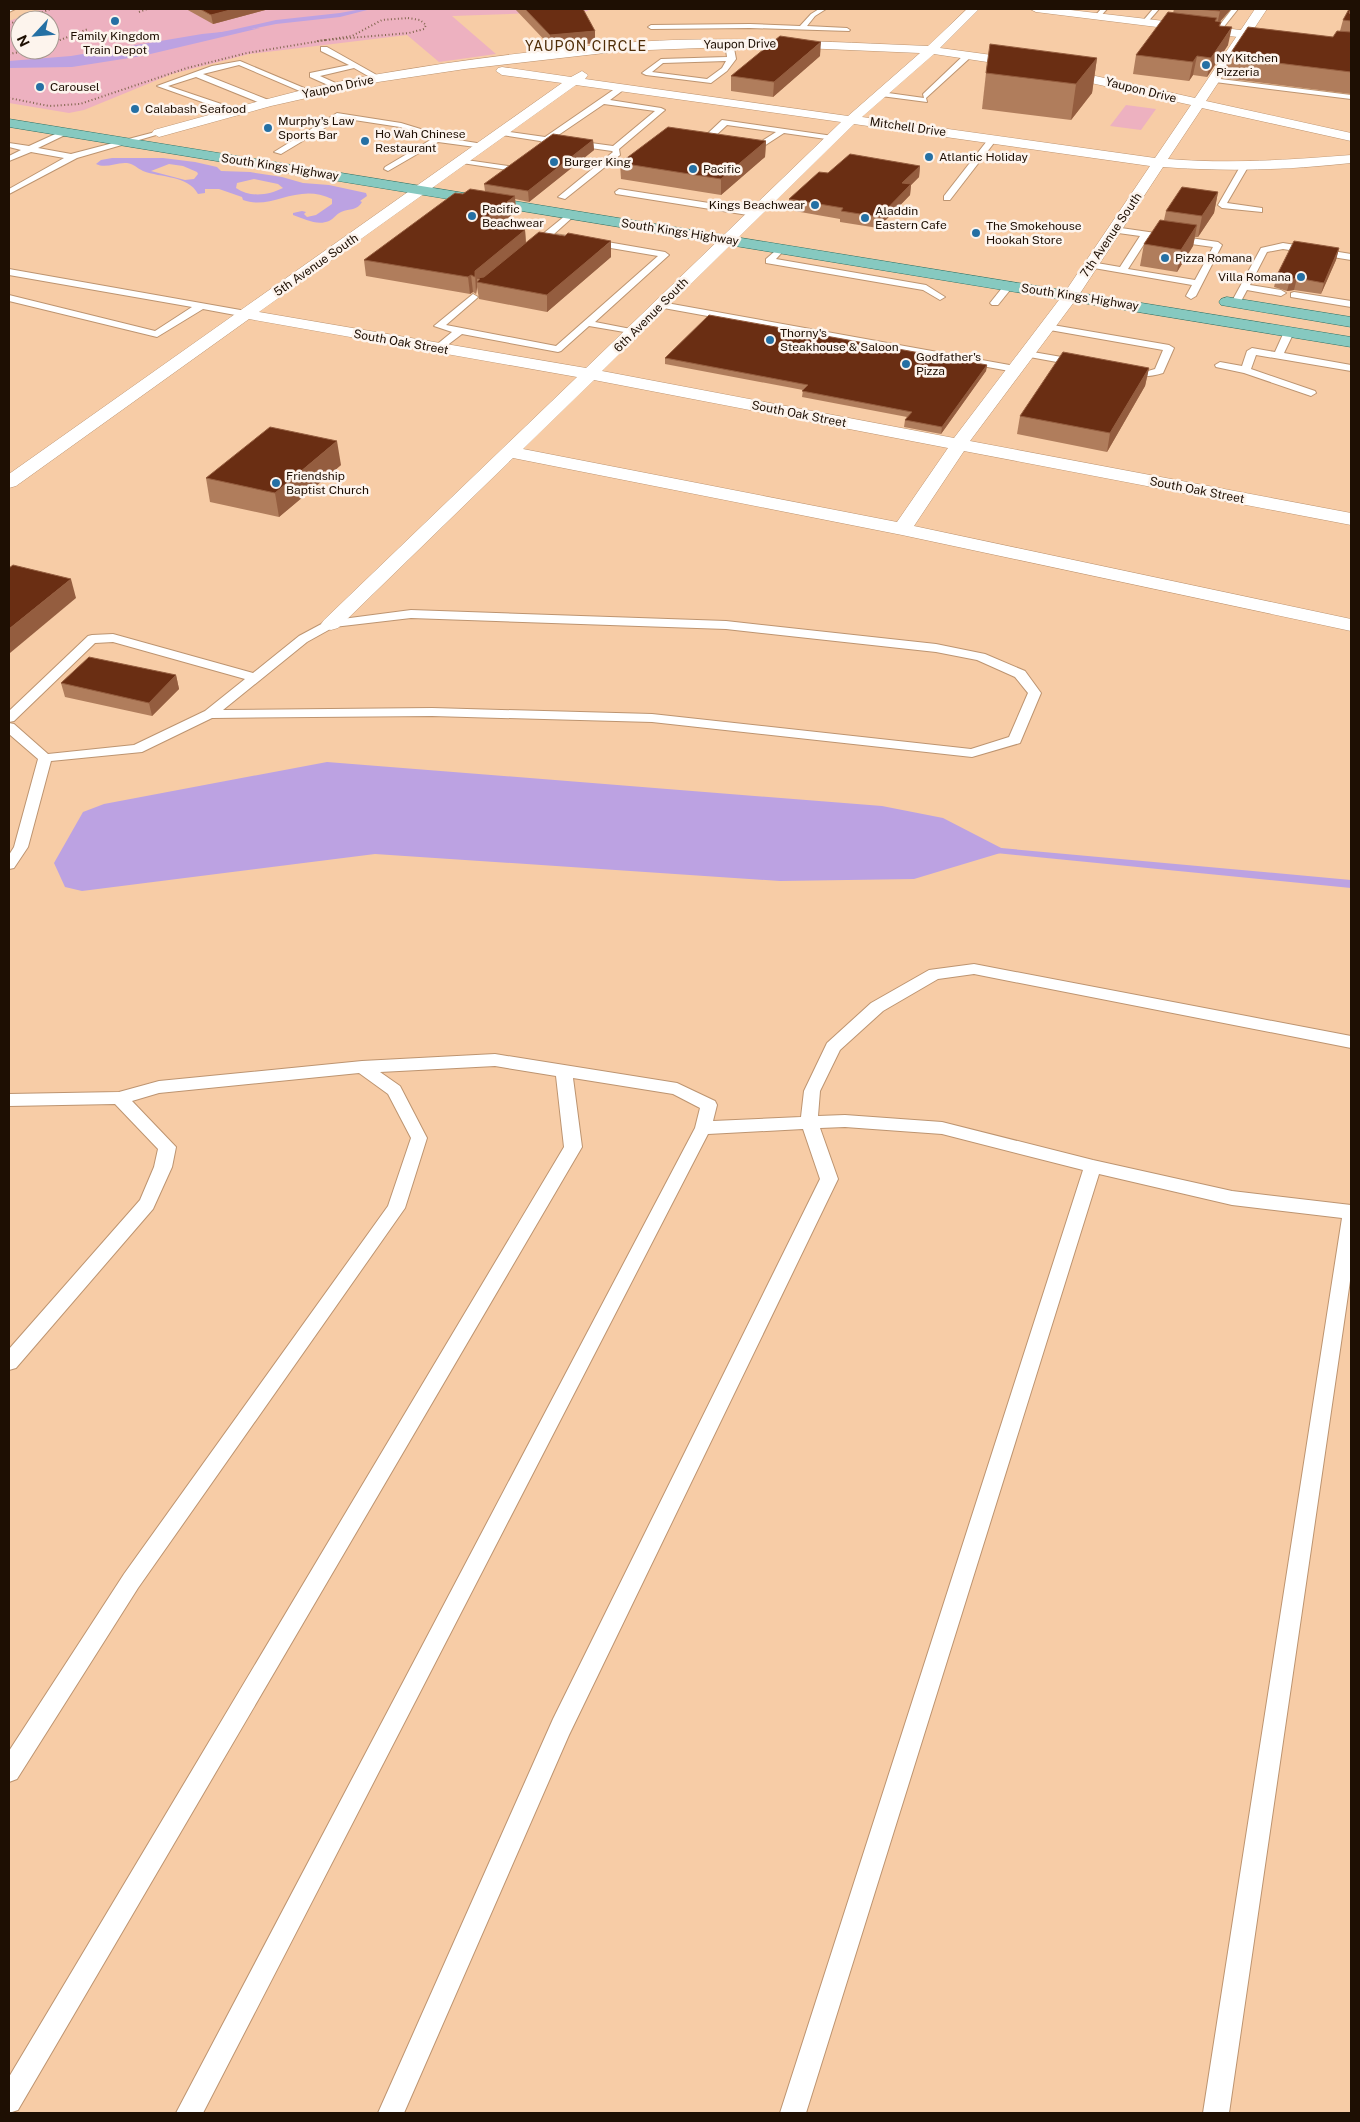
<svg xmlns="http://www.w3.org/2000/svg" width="1360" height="2122" font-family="'Public Sans',sans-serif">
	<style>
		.green { fill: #edb1c0; fill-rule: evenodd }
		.water { fill: #bca2e2; fill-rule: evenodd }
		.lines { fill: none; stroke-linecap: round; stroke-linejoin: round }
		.stream { fill: #bca2e2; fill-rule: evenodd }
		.lane-casing { stroke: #bd9470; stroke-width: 2 }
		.street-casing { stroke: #bd9470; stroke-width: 1 }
		.secondary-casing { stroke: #bd9470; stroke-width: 1 }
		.primary-casing { stroke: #2e7063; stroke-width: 1 }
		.lane { fill: #fff; fill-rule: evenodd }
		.street { fill: #fff; fill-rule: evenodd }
		.secondary { fill: #fff; fill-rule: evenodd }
		.primary { fill: #86c9c0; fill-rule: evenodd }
		.rail { stroke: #82664e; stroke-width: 2; stroke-dasharray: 1 2.5; stroke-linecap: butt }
		.wall { fill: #b07d5c }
		.shaded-wall { fill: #945d3f }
		.building { fill: #6a2e13; stroke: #945d3f }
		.poi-dot { fill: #2570a4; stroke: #fdf4ed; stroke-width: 2 }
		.labels { text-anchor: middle; stroke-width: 5; stroke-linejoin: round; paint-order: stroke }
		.far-poi-label { font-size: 12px; fill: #1e0f03; stroke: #fdf4ed; text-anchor: start }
		.far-street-label { font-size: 12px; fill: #1e0f03; stroke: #fdf4ed }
		.far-neighbourhood-label { font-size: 14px; letter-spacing: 1px; fill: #4f2d07; stroke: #fdf4ed }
	</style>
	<rect width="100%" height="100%" fill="#f7cca6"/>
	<g class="green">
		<path d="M43 9H585L589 11 452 16 496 54 439 62 407 35 249 54 172 74 84 110 69 113 9 103V21ZM20 20H50V50H20Z"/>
		<polygon points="1126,105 1156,109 1141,130 1110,126"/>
	</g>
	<g class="water">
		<polygon points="260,28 142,56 72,67 9,68 9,61 71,56 202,34"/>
		<path d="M112 158H163L195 162 217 167 221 171 250 172 282 177 303 183 329 185 366 193 367 196 360 201 362 202C357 211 350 208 341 212 336 214 334 219 329 221 317 226 305 219 293 215V213L302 211 306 212 304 214 307 217 316 215 332 204V199C297 182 272 211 243 200L242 197 219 189H205V193L198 194C188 175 161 178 143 171 137 168 134 164 127 163 116 162 106 169 96 164L101 160ZM169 164 183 166 197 172 198 174 194 179 185 180 151 171ZM254 179 278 184 283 188C269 195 250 198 236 188L237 183Z"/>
		<polygon points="327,762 882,806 943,818 1007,851 914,879 780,881 375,854 82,891 65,887 54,863 83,812 104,804"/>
	</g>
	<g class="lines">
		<g class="stream">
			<polygon points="362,9 371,9 340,17 276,24 212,37 209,35 276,20 340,13"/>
			<polygon points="990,847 1351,880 1351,888 986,852 984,850 986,848"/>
		</g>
		<g class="lane-casing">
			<g id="lane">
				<polygon points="9,9 15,9 9,12"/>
				<polygon points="819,9 826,9 815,16 807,26 847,28 850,30 849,31 750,28 651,29 648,27 651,25 750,24 800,26 811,14"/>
				<polygon points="1101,9 1107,9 1099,18 1095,18 1094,17"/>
				<polygon points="1153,9 1159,9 1146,24 1142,24 1142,22"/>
				<polygon points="1232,9 1238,9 1219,33 1215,33 1215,31"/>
				<path d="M729 41 733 43 736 59 727 71 711 83 646 75 642 73 661 59 727 57 725 43ZM726 61 722 68 707 79 652 72 663 63Z"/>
				<polygon points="321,47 327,47 382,78 375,80 354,68 320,76 340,85 341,87 337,89 310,77 310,73 349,65 321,51"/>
				<polygon points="965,54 972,56 926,98 927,102 881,96 877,94 881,92 924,98 923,94"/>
				<polygon points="240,61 316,93 309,95 239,65 203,74 271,101 271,105 265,105 196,77 168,86 239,110 239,114 236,114 157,86 212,66"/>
				<polygon points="1212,78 1351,95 1351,99 1215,82 1212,82"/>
				<path d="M619 86 626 88 610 100 661 108 665 110 619 149 620 155 565 199 558 197 613 152 612 151 548 142 544 143 540 141 502 135 498 133 502 131 545 137ZM604 104 655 111 613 146 554 138Z"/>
				<polygon points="337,113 401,123 437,134 439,137 483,144 487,146 483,148 438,142 388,171 384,169 385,167 432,139 400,127 341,118 281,154 274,152"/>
				<polygon points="722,120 833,136 837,138 833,140 784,133 761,148 743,144 747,142 759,143 776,132 727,125 713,138 723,139 723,143 704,141 704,137"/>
				<polygon points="64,130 68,132 67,134 38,148 71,154 159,131 163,133 77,158 9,194 9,189 64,158 31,152 9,161 9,156 21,150 9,147 9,143 29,146"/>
				<polygon points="990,137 997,139 950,200 944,200 944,196"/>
				<polygon points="459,159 508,166 512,168 508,170 462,163 459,163"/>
				<polygon points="1241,165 1248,167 1227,203 1262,208 1262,212 1222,208 1218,205"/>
				<polygon points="619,189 754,210 758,213 754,216 616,194 615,192"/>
				<polygon points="571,211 575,214 574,216 554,234 568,236 568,240 544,237 544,233"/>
				<path d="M1114 227 1218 242 1222 245 1196 296 1191 299 1186 296 1192 285 1088 267V263L1091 262 1120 267 1140 236 1111 232 1110 230ZM1148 238 1213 247 1195 280 1128 269Z"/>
				<polygon points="590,239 665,252 669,255 595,322 636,330 636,334 589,326 561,351 558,352 462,334 441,350 435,350 435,346 452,332 434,326 473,294 478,297 476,299 446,325 556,346 658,256 587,244 587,240"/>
				<polygon points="1283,243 1351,254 1351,260 1283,249 1267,252 1250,285 1281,290 1286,293 1281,296 1247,290 1239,305 1233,305 1231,303 1261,248"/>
				<polygon points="782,245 786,248 776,259 926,285 945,297 940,300 923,290 766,263 766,259"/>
				<polygon points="9,269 246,311 251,314 246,317 203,309 157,337 9,301 9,295 155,331 192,307 9,275"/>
				<polygon points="1009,282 1012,283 1014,285 998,305 992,305 990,303 1006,283"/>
				<polygon points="1294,292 1351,301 1351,307 1291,297 1291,293"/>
				<polygon points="661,302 1015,366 1020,369 1015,372 658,307 658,303"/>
				<path d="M1047 324 1169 345 1174 348 1163 373C1150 377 1131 379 1120 371L1121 369 1148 371 1155 369 1163 350 1044 329V325Z"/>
				<polygon points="1289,329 1294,332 1284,353 1351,365 1351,371 1256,355 1251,369 1315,391 1316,393 1311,396 1244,373 1216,367 1215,365 1220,362 1242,366 1247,351 1252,348 1275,352 1284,332"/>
				<polygon points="1027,351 1079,360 1084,363 1079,366 1024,356 1022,354"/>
				<path d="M411 610 726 621 936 644 985 654 1025 671 1041 693 1020 743 972 757 652 722 432 716 212 718 142 752 51 761 28 847 14 868 9 869V855L14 847 38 759 9 734V723L14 724 48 754 134 745 205 711 245 679 113 642 95 643 14 721 9 722V711L88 636 92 635 113 634 253 673 299 636 327 621ZM411 618 726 629 936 652 977 660 1015 677 1028 693 1009 737 971 749 652 714 432 708 223 710 307 642 334 627Z"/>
				<polygon points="974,964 1351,1036 1351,1048 974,974 938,979 883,1011 840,1050 820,1091 818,1116 845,1115 942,1122 1093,1160 1232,1191 1351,1205 1351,1274 1229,2113 1203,2113 1342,1218 1232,1205 1099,1174 806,2113 780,2113 1083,1170 942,1134 845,1127 820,1128 838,1179 569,1735 404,2113 378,2113 553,1719 820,1179 803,1129 708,1134 203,2113 176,2113 695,1128 700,1108 673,1094 573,1078 582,1147 18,2110 9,2113 9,2077 564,1147 556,1076 495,1066 380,1072 400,1086 427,1138 405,1208 138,1588 17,1779 9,1782 9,1751 124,1574 388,1206 411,1138 388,1094 359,1073 159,1093 132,1101 176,1147 172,1167 153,1209 16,1368 9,1370 9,1349 140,1200 154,1167 158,1149 115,1104 9,1106 9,1094 119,1092 159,1081 362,1061 495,1054 677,1083 715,1101 717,1105 713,1121 801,1117 804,1091 827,1043 871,1003 929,970"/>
			</g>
		</g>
		<g class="street-casing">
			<path id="street" d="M967 9H979L940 48 1014 58 1195 98 1255 9H1267L1206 101 1351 133V141L1202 108 1168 159C1230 164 1289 160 1351 155V163C1286 170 1229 172 1163 167L1077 298 970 441 1351 513V525L964 451 914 526 1351 619V631L902 535 513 458 338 628 331 630 324 628 321 624 324 620 577 377 249 319 16 486 9 488V474L562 83 502 75 496 71 498 68 502 67 571 77 582 71 588 75 585 79 848 116 920 53 754 46 622 51 465 69 378 82 271 106 159 137 152 133 154 130C229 110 303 87 379 74 459 60 541 50 621 43 724 35 826 42 928 46ZM934 54 1014 66 1191 105 1155 158 862 117ZM576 85 841 122 586 368 259 312ZM854 124 1150 166 1065 292 954 438 602 371ZM594 380 948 448 897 522 523 449Z"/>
		</g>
		<g class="secondary-casing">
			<polygon id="secondary" points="1030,9 1062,9 1351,43 1351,51 1036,12"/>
		</g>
		<g class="primary-casing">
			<g id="primary">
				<polygon points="9,119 1351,337 1351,347 9,127"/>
				<polygon points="1227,297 1351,317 1351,327 1221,305 1219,302 1221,299"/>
			</g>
		</g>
		<use href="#lane" class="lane"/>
		<use href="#street" class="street"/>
		<use href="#secondary" class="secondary"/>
		<use href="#primary" class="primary"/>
		<g class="rail">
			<polyline points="139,12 147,9"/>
			<polygon points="408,18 420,20 426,25 424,29 409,33 326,40 352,36 382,20"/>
			<polyline points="9,24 51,9"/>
			<polyline points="317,41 326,40"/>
			<polyline points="50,44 88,29"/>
			<polyline points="9,54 30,50"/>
			<polyline points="9,98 49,106 80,104 187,68 247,53 326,40"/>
		</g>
	</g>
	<g class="wall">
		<polygon points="186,9 269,9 213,24"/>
		<polygon points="515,9 583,9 595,43 551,47"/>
		<polygon points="1174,9 1231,9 1220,22 1221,22 1220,26 1228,45 1207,77 1193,75 1189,81 1133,74 1136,55 1173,13"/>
		<polygon points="1351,9 1351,94 1224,78 1228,57 1333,37 1340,31 1343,20"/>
		<polygon points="820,56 773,97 731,91 731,76"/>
		<polygon points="1097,58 1092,93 1071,120 982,109 986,73"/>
		<polygon points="593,140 594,150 529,202 515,199 516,212 499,225 525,230 526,242 611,257 547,312 479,299 477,287 476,294 473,292 470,294 366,276 364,260 463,194 485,191 484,184"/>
		<polygon points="766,141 765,157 721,195 621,179 620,163"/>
		<polygon points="920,166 919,177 911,185 910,195 878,228 840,222 840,219 789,210 789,199 828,173"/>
		<polygon points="1218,192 1214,213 1198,237 1195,237 1193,246 1177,272 1140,266 1144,244 1164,220 1166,211"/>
		<polygon points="1339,248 1336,260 1321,294 1294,290 1287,291 1274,287 1277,275"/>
		<polygon points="665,358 987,365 986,371 941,434 904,427 905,420 907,417 802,397 803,390 665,364"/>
		<polygon points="1149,368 1145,386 1107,452 1017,434 1020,416"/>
		<polygon points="341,465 279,517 210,502 206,478"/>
		<polygon points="176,675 179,689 152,716 65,697 61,683"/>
	</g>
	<g class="shaded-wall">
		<polygon points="234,9 269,9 213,24 211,15"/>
		<polygon points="1222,9 1231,9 1217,25 1220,11"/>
		<polygon points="1232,27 1228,45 1207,77 1211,58"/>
		<polygon points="595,31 595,43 551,47 550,35"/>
		<polygon points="821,42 820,56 773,97 774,82"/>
		<polygon points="1197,56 1193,75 1189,81 1193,62"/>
		<polygon points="1097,58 1092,93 1071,120 1076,84"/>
		<polygon points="593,140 594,150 529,202 528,191"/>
		<polygon points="766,141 765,157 721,195 721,179"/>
		<polygon points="920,166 919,177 911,185 910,195 878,228 879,217 902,183"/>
		<polygon points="1218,192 1214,213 1198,237 1202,216"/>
		<polygon points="515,196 516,212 482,238 481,222"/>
		<polygon points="1197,225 1193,246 1177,272 1181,250"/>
		<polygon points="525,230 526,246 482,283 480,279 477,278 477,287 476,294 475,271"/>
		<polygon points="611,241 611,257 547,312 547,295"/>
		<polygon points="1339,248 1336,260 1321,294 1324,283"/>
		<polygon points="471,275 473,292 470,294 468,277"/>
		<polygon points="1297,278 1294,290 1287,291 1290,280"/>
		<polygon points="987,365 986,371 941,434 942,427"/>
		<polygon points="1149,368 1145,386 1107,452 1110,433"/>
		<polygon points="337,441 341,465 279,517 275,493"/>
		<polygon points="71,579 76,598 10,653 9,650 9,629"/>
		<polygon points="176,675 179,689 152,716 149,703"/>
	</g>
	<g class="building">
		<polygon points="200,9 234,9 211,15"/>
		<polygon points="525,9 583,9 595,31 550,35"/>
		<polygon points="1196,9 1222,9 1220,11"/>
		<polygon points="1349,9 1351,9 1349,13 1351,14 1351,21 1343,20"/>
		<polygon points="1168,12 1217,18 1215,21 1221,22 1219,26 1232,27 1211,58 1197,56 1193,62 1136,55"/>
		<polygon points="1248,27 1333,37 1337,31 1351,32 1351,72 1228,57"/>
		<polygon points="780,36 821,42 774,82 731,76"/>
		<polygon points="990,44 1097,58 1076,84 986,73"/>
		<polygon points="668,127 766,141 721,179 620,163"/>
		<polygon points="553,134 593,140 528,191 484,184"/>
		<polygon points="850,154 920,166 902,183 911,184 879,217 841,211 843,208 789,199 819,172 828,173"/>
		<polygon points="1182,187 1218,192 1202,216 1166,211"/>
		<polygon points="470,189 515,196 481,222 525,230 475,271 475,277 471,275 468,277 364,260 455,193 463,194"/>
		<polygon points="1160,220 1197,225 1181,250 1144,244"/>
		<polygon points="539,232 565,236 568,233 611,241 547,295 477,282 480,279 477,278 484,277"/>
		<polygon points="1294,241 1339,248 1324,283 1297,278 1290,280 1277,275"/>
		<polygon points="709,315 987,365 942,427 905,420 912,412 802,391 808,385 665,358"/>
		<polygon points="1063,352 1149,368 1110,433 1020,416"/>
		<polygon points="270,427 337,441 275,493 206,478"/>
		<polygon points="13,565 71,579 9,629 9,568"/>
		<polygon points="89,657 176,675 149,703 61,683"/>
	</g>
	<g class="poi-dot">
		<circle cx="115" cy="21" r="5"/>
		<circle cx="1206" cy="65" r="5"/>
		<circle cx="40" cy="87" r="5"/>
		<circle cx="135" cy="109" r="5"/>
		<circle cx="268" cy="128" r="5"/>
		<circle cx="365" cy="141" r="5"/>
		<circle cx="929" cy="157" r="5"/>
		<circle cx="554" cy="162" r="5"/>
		<circle cx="693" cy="169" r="5"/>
		<circle cx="815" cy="205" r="5"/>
		<circle cx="472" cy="216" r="5"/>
		<circle cx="865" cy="218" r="5"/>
		<circle cx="976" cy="233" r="5"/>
		<circle cx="1165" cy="258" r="5"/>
		<circle cx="1301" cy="277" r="5"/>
		<circle cx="770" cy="340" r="5"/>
		<circle cx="906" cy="364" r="5"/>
		<circle cx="276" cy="483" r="5"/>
	</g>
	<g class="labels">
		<g class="far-poi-label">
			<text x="115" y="40" text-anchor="middle">Family Kingdom<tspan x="115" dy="14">Train Depot</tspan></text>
			<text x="1216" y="62">NY Kitchen<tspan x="1216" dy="14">Pizzeria</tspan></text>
			<text x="50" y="91">Carousel</text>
			<text x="145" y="113">Calabash Seafood</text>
			<text x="278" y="125">Murphy's Law<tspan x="278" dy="14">Sports Bar</tspan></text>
			<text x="375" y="138">Ho Wah Chinese<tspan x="375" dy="14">Restaurant</tspan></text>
			<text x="939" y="161">Atlantic Holiday</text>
			<text x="564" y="166">Burger King</text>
			<text x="703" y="173">Pacific</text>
			<text x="805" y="209" text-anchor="end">Kings Beachwear</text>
			<text x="482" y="213">Pacific<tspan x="482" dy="14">Beachwear</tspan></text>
			<text x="875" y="215">Aladdin<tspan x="875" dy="14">Eastern Cafe</tspan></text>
			<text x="986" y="230">The Smokehouse<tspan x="986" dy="14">Hookah Store</tspan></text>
			<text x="1175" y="262">Pizza Romana</text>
			<text x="1291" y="281" text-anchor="end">Villa Romana</text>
			<text x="780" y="337">Thorny's<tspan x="780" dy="14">Steakhouse &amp; Saloon</tspan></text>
			<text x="916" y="361">Godfather's<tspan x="916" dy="14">Pizza</tspan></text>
			<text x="286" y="480">Friendship<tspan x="286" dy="14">Baptist Church</tspan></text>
		</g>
		<g class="far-street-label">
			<text transform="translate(740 44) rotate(-1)" y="4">Yaupon Drive</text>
			<text transform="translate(338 87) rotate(-12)" y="4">Yaupon Drive</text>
			<text transform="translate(1141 90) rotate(14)" y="4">Yaupon Drive</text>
			<text transform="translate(908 127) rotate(8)" y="4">Mitchell Drive</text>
			<text transform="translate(280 167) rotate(9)" y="4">South Kings Highway</text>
			<text transform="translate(680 232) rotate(9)" y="4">South Kings Highway</text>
			<text transform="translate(1111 235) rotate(-56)" y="4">7th Avenue South</text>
			<text transform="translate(316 265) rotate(-35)" y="4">5th Avenue South</text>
			<text transform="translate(1080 297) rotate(9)" y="4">South Kings Highway</text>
			<text transform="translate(651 315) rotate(-45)" y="4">6th Avenue South</text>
			<text transform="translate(401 342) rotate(10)" y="4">South Oak Street</text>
			<text transform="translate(799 414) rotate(11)" y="4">South Oak Street</text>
			<text transform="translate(1197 490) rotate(11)" y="4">South Oak Street</text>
		</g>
		<g class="far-neighbourhood-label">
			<text x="586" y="51">YAUPON CIRCLE</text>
		</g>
	</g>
	<rect width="1360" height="2122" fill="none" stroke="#1e0f03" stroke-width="20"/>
	<g transform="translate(35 35) rotate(244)"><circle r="24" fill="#fdf4ed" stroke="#a4988f"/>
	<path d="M0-4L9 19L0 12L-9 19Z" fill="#2570a4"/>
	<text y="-8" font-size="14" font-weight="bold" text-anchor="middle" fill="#1e0f03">N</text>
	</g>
</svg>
